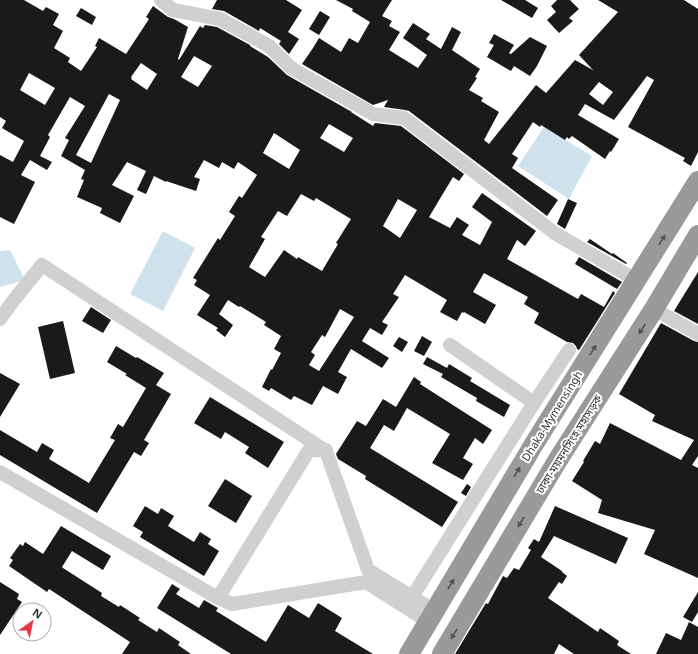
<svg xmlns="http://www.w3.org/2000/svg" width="698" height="654" font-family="'Noto Sans','Noto Sans Bengali',sans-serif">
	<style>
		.water { fill: #cfe2ee }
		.building { fill: #1a1a1a; fill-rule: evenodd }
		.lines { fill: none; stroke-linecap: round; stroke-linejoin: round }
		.minor { stroke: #d0d0d0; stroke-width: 14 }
		.highway { stroke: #9a9a9a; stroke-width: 20 }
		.oneway { fill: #525252 }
		.labels { text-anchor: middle; stroke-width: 4; stroke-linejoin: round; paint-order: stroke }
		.street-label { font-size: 11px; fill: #333; stroke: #fff }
	</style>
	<rect width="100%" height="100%" fill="#fff"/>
	<g class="water">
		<polygon points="544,127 592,156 569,199 518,166"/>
		<polygon points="163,231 195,248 163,311 130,294"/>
		<polygon points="10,250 25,280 0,287 0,251"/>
	</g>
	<g class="building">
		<path d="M0 0H24L43 11 46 7 59 14 53 25 63 31 54 48 70 58 68 62 81 71 97 47 95 46 99 38 126 54 149 19 146 17 153 6 168 17 174 19 188 27 178 59 179 60 200 26 203 28 205 25 217 27 250 45V46L268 57 287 75 352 112H351L373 126 375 123 401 126 464 174 459 181 453 177 429 217 450 228 457 217 469 225 462 235 480 245 492 222 472 207 482 193 536 231 525 246 517 240 507 259 578 299 581 294 604 307 613 291 615 293 579 350 577 349 576 346 573 343 567 342 534 323 539 313 524 304 528 297 484 273 473 292 496 305 485 324 464 312 463 313 462 312 457 321 440 312 447 300 405 275 393 294 399 297 382 322 388 325 382 335 370 328 362 341 389 358 382 368 351 349 338 372 347 377 338 394 323 386 312 405 294 396 291 400 271 388 269 391 262 387 271 369 272 370 281 353 274 349 281 336 264 325 266 322 240 306 239 307 228 300 219 314 233 325 225 337 216 330 218 328 197 315 210 295 194 285 197 280 193 278 218 238 220 240 235 216 229 212 239 196 242 198 257 175 238 162 234 169 222 162 219 168 204 160 194 177 200 179 196 191 166 181V182L154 176 146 194 137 190 146 171 127 162 112 185 134 196 120 223 100 213 102 208 77 197 84 180 81 179 85 170 61 156 69 140 65 138 85 106 70 97 48 135 50 137 40 156 52 162 47 170 30 160 21 175 35 182 14 224 0 217V155L13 162 24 141 2 128 6 121 0 117ZM194 56 212 66 198 87 181 77ZM141 63 157 74 147 90 131 79 132 78 131 77ZM29 73 55 88 45 105 20 90ZM109 94 120 100 91 163 76 155ZM329 124 353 138 344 152 320 138ZM274 133 300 150 289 169 263 153ZM301 194 314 201 316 198 351 219 336 243 338 244 322 271 298 257 297 259 284 250 265 277 249 267 265 239 261 237 278 211 287 216ZM398 199 417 210 400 238 383 226ZM340 309 354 317 319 371 309 365 315 355 311 352 322 335 325 337Z"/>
		<polygon points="217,0 286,0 302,10 288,32 299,39 289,54 279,44 281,41 260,28 259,31 224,11 212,9"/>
		<path d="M336 0H392L382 16 392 21 389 26 400 32 389 50 418 68 427 55 403 38 413 23 430 34 426 39 441 49 452 27 461 32 452 50 480 69 475 77 477 78 469 90 483 98 481 101 499 112 484 140 489 144 536 85 546 93 575 60 593 70 579 55 618 12 598 0H684L698 9V152L691 166 683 161 685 158 628 127 654 80 647 76 614 120 585 104 578 115 619 139 611 152 610 151 605 159 572 136 569 139 567 137 565 140 541 125 540 127 533 122 512 154 518 158 512 168 558 200 547 216 409 111 405 110 384 107 388 100 373 105 302 64 313 48 319 38 341 52 349 38 358 43 370 22 352 11 353 9ZM599 82 613 92 603 105 589 94Z"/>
		<polygon points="501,0 525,0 538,8 532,18"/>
		<polygon points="557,0 570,0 579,9 569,18 573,21 559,33 547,20 556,12 551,6"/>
		<polygon points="81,8 96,17 92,25 76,16"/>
		<polygon points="320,11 330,17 319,35 309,29"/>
		<polygon points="494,34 514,45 509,53 511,54 530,37 547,46 537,66 530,76 514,66 511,71 487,57 494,45 489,43"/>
		<polygon points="568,199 577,203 565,229 557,224"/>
		<polygon points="590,239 612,254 613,253 627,263 626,264 587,242"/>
		<polygon points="579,257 622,282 617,289 575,264"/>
		<polygon points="698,272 698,324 674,311"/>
		<polygon points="91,307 111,320 103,333 82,321"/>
		<polygon points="63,321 75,373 50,379 38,327"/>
		<polygon points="661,323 694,341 698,342 698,456 692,465 698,468 698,578 644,554 655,530 598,513 602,500 572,481 584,462 583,461 595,441 600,444 610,423 681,460 694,440 652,421 655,415 619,394"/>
		<polygon points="422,336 432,342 424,356 414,351"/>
		<polygon points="399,337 408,342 402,352 393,346"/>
		<polygon points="116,346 136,358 137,357 164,373 156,385 171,394 144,440 149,443 141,456 134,452 97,513 0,455 0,430 37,452 42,443 54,450 49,459 89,483 115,440 110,438 118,424 123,427 146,388 125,375 127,374 107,362"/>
		<polygon points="427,357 447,368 449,364 472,378 470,381 510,405 504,417 476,401 477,398 441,377 443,374 423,364"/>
		<polygon points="0,373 20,384 0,417"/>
		<polygon points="414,377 421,382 420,384 492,430 483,444 475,438 463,458 473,464 463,480 432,463 450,434 407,408 394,431 384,425 370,448 458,502 442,527 365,479 366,476 338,459 336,454 357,421 366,426 383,399 396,407"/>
		<polygon points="210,397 284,442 268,468 245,453 249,447 225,432 221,439 194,423"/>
		<polygon points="225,479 252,496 236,523 208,506"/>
		<polygon points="467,484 471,487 466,496 461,493"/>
		<polygon points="145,506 158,514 161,508 174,516 168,526 194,542 200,532 211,539 208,544 219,551 204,576 140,537 143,532 133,526"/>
		<polygon points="555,506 628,538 616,564 554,536 541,557 562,571 562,572 567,576 562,584 559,582 548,598 598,632 600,628 619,641 617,645 631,654 574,654 559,644 554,654 455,654 486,603 488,604 503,576 507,578 514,568 519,570 531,550 528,548 534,539 539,542"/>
		<polygon points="61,526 111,556 103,570 72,551 62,567 63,568 102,593 101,596 119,607 120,605 140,618 138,620 157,632 159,628 180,642 178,645 191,654 122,654 130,642 49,589 47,592 9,566 13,560 10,558 20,544 23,546 25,542 43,554"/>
		<polygon points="0,582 19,594 17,599 22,602 0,635"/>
		<polygon points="172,584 180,589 176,594 199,608 204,600 218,608 216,611 266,642 288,605 309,618 318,603 342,618 335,631 373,654 231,654 157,608"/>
		<polygon points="698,592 698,612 692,622 683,617"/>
		<polygon points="689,622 698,627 698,654 656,654 666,633 681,640"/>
	</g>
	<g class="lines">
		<g class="minor">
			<polyline points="161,0 173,10 220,19 269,46 291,68 373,114 404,118 556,234 636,280"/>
			<polyline points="654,309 698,334"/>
			<polyline points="0,319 13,301 42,265 326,451 368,570 412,597 534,403"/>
			<polyline points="450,345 534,403 569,350"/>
			<polyline points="326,450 309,450 218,598 232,604 366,582 429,622"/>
			<polyline points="0,472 218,598"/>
			<polyline points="412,597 435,611"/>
		</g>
		<g class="highway">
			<polyline points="409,654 534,444 698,181"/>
			<polyline points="442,654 559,458 654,309 698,235"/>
		</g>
	</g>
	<defs><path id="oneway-solid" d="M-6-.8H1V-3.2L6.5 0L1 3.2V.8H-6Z"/></defs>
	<g class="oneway">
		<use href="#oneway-solid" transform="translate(662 240) rotate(-58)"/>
		<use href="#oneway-solid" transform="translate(642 329) rotate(123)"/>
		<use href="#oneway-solid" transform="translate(593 350) rotate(-58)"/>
		<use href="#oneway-solid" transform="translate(517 472) rotate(-59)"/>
		<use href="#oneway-solid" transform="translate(521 522) rotate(121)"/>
		<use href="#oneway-solid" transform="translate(451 584) rotate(-59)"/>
		<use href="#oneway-solid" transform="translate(454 634) rotate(121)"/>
	</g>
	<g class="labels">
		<g class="street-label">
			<text transform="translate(552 416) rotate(-58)" y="4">Dhaka-Mymensingh</text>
			<text transform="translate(569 444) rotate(-58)" y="4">ঢাকা-ময়মনসিংহ মহাসড়ক</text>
		</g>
	</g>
	<g transform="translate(32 622) rotate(33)"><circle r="19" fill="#ffffff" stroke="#adadad"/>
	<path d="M0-3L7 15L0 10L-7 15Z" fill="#e63946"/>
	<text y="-6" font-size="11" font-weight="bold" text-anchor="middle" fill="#333333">N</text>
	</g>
</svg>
